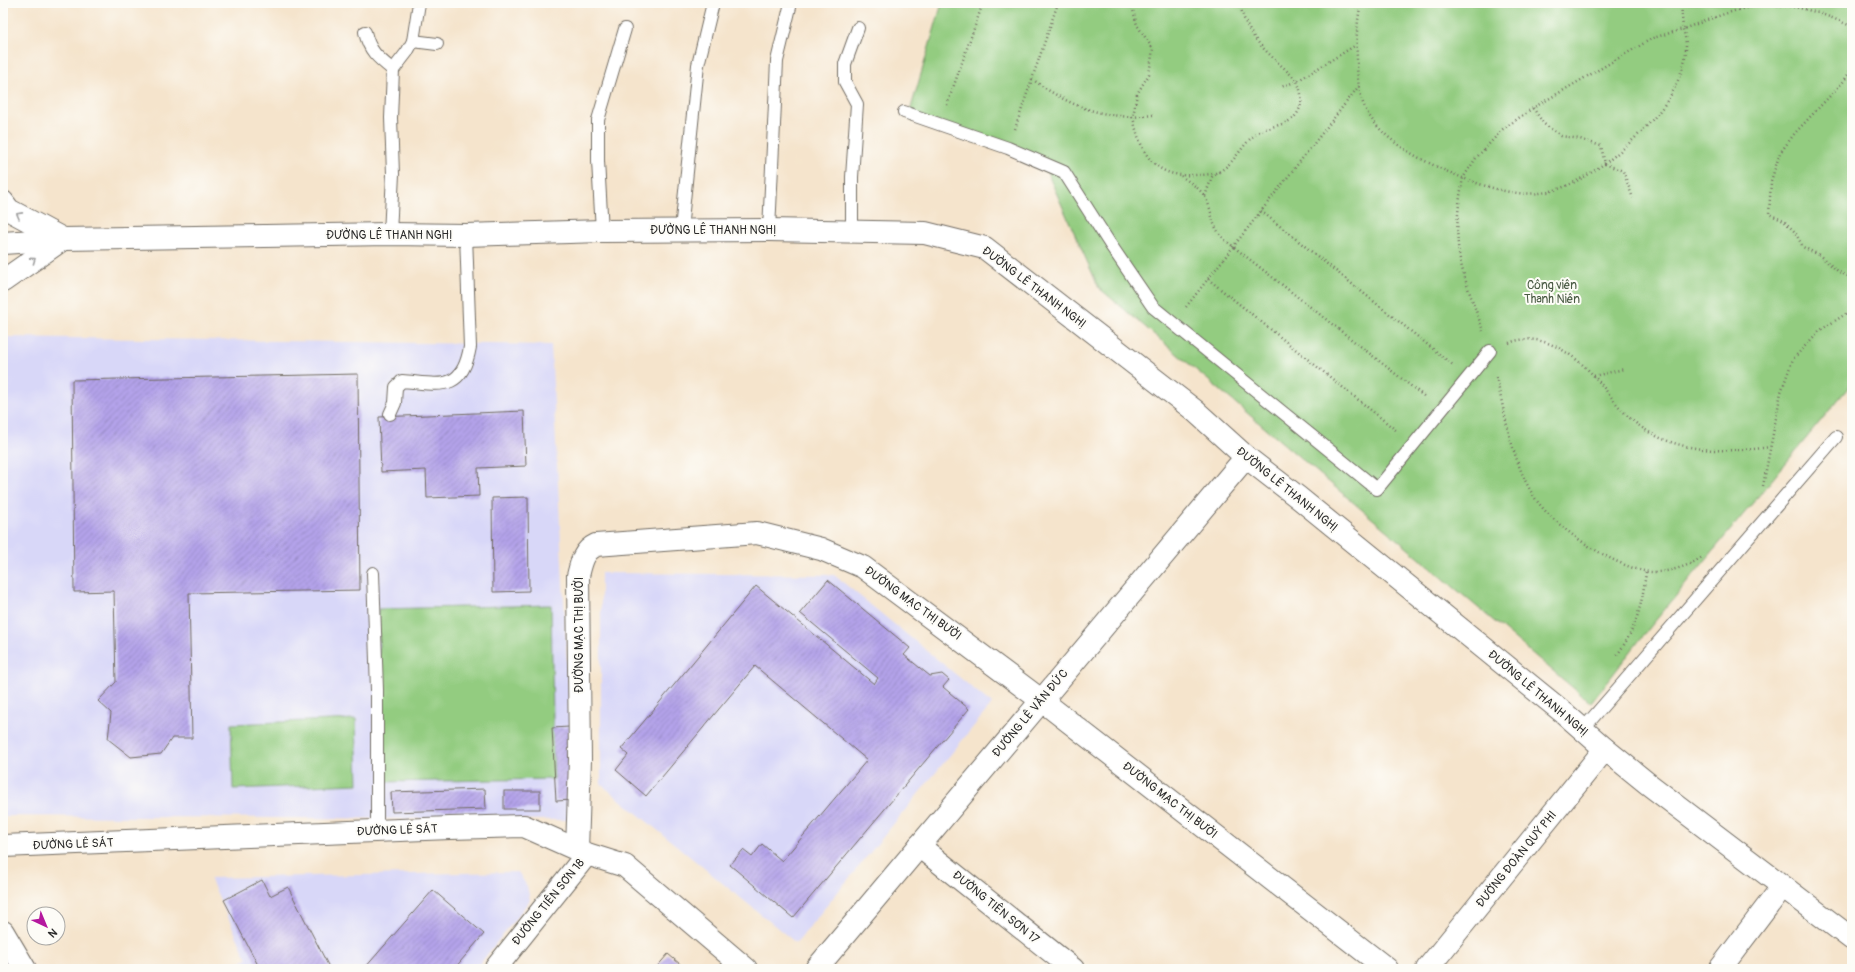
<svg xmlns="http://www.w3.org/2000/svg" width="1855" height="972" font-family="Pangolin,sans-serif">
	<style>
		.built { fill: #d8d7f8 }
		.park { fill: #93cc80; stroke: #5f7c56 }
		.building { fill: url(#building-hatch) }
		.lines { fill: none; stroke-linecap: round; stroke-linejoin: round }
		.service-casing { stroke: #726c63; stroke-width: 14 }
		.minor-casing { stroke: #726c63; stroke-width: 24 }
		.secondary-casing { stroke: #726c63; stroke-width: 24 }
		.trunk-casing { stroke: #726c63; stroke-width: 24 }
		.path { stroke: #726c63; stroke-width: 2.5; stroke-dasharray: 1 3; stroke-linecap: butt }
		.service { stroke: #fff; stroke-width: 12 }
		.minor { stroke: #fff; stroke-width: 22 }
		.secondary { stroke: #fff; stroke-width: 22 }
		.trunk { stroke: #fff; stroke-width: 22 }
		.oneway { stroke: #a0a0a0 }
		.labels { text-anchor: middle; stroke-width: 4; stroke-linejoin: round; paint-order: stroke }
		.street-label { font-size: 12px; fill: #2b2b2b; stroke: #fdfcf7 }
		.park-label { font-size: 12px; fill: #4a5b44; stroke: #fdfcf7 }
	</style>
	<defs>
		<pattern id="building-hatch" width="6" height="6" patternUnits="userSpaceOnUse"><rect width="6" height="6" fill="#b4a3ea"/><path d="M-1 1l2-2M0 6l6-6M5 7l2-2" fill="none" stroke="#9385be"/></pattern>
	</defs>
	<rect width="100%" height="100%" fill="#fdfcf7"/>
	<filter id="ink" filterUnits="userSpaceOnUse"><feTurbulence type="fractalNoise" baseFrequency=".025" numOctaves="2"/><feDisplacementMap in="SourceGraphic" scale="8" xChannelSelector="R" yChannelSelector="G"/><feConvolveMatrix kernelMatrix="1 2 1 2 8 2 1 2 1" color-interpolation-filters="sRGB"/></filter>
	<filter id="wash" filterUnits="userSpaceOnUse"><feTurbulence type="fractalNoise" baseFrequency=".012" numOctaves="4" result="noise"/><feDisplacementMap in="SourceGraphic" scale="16" xChannelSelector="R" yChannelSelector="G"/><feGaussianBlur stdDeviation="0.9" result="paint"/><feColorMatrix in="noise" values="0 0 0 0 0 0 0 0 0 0 0 0 0 0 0 0 0 1.4 0 .05"/><feComposite in="paint" operator="in"/></filter>
	<g filter="url(#wash)">
		<rect width="100%" height="100%" fill="#f5e4cc"/>
		<g class="built">
			<polygon points="3,337 551,345 575,820 3,816"/>
			<polygon points="601,573 834,575 992,704 796,943 601,784"/>
			<polygon points="518,872 527,886 530,900 476,969 227,969 247,959 210,878"/>
		</g>
		<g class="park">
			<polygon points="942,3 1852,3 1852,383 1642,637 1591,703 1099,288 1042,161 908,118"/>
			<polygon points="551,605 554,779 382,782 378,609"/>
			<polygon points="356,719 358,784 233,789 231,724"/>
		</g>
		<g id="blocks">
			<g class="building">
				<polygon points="358,374 360,590 189,593 192,738 172,738 161,754 131,757 108,739 111,713 98,701 116,682 114,591 74,592 72,380"/>
				<polygon points="524,411 526,466 478,468 479,496 427,498 426,470 381,472 379,417"/>
				<polygon points="528,497 529,591 493,592 492,498"/>
				<polygon points="828,580 910,648 904,655 930,676 942,674 949,680 943,687 969,709 793,918 730,865 743,850 752,857 762,844 782,861 867,760 755,666 646,796 616,770 628,755 621,749 756,586 874,684 878,678 800,613"/>
				<polygon points="569,727 573,800 556,801 552,728"/>
				<polygon points="485,789 486,809 392,812 391,792"/>
				<rect x="504" y="791" width="36" height="18"/>
				<polygon points="262,880 270,896 288,887 330,969 260,969 224,900"/>
				<polygon points="433,890 484,934 454,969 364,969"/>
				<polygon points="668,954 686,969 655,969"/>
			</g>
		</g>
	</g>
	<g filter="url(#ink)">
		<use href="#blocks" fill-opacity="0" stroke="#726c63" stroke-width="1"/>
		<g class="lines">
			<g class="service-casing">
				<g id="service">
					<path d="M365 32C369 51 378 58 393 70"/>
					<polyline points="413,41 437,44"/>
					<polyline points="904,112 1008,148 1064,172 1110,244 1153,307 1377,489 1490,351"/>
					<polyline points="681,230 698,65 713,3"/>
					<polyline points="769,230 777,61 791,3"/>
					<polyline points="602,231 598,161 598,120 625,29"/>
					<polyline points="852,233 852,177 857,104 845,82 845,64 858,28"/>
					<polyline points="390,234 393,174 391,118 393,70 407,52 413,41 419,3"/>
					<path d="M390 414 395 403 396 387 402 381C439 384 462 393 470 347L466 235"/>
					<polyline points="373,573 377,690 377,831"/>
					<polyline points="1583,729 1836,437"/>
				</g>
			</g>
			<g class="minor-casing">
				<g id="minor">
					<polyline points="3,846 450,828 524,826 587,854 625,866 746,969"/>
					<polyline points="919,846 1073,969"/>
					<path d="M577 850 580 759 578 576C581 564 583 551 596 545L757 533 821 549 863 567 1041 700 1387 969"/>
					<polyline points="495,969 587,854"/>
					<polyline points="816,969 1246,457"/>
					<polyline points="1427,969 1605,749"/>
					<polyline points="1720,969 1782,887"/>
				</g>
			</g>
			<g class="secondary-casing">
				<g id="secondary">
					<polyline points="3,243 63,239 390,234 466,235 602,231 769,230 925,233 985,248 1194,410 1246,457 1299,498 1564,713 1605,749 1647,783 1852,939"/>
					<polyline points="3,932 25,969"/>
				</g>
			</g>
			<g class="trunk-casing">
				<polyline id="trunk" points="3,202 9,210 63,239 3,281"/>
			</g>
			<g class="path">
				<path d="M1240 3C1246 41 1273 55 1297 81L1356 45"/>
				<path d="M1361 3C1357 21 1356 39 1357 58 1357 73 1358 88 1363 103 1377 141 1428 164 1463 178L1476 158 1503 129 1533 108 1653 38 1683 29C1686 39 1687 48 1685 59 1682 72 1676 87 1669 98 1646 134 1584 189 1540 193 1513 196 1487 187 1463 178 1459 200 1456 223 1458 245 1460 272 1475 306 1483 331"/>
				<path d="M1681 3 1683 29C1711 19 1742 5 1772 5 1798 5 1829 15 1852 27"/>
				<polyline points="1852,68 1844,81 1795,133 1780,153 1771,181 1769,214 1784,221 1795,232 1803,247 1819,255 1839,272 1852,278"/>
				<path d="M1032 79C1065 103 1092 115 1133 117L1137 94 1149 74 1153 49 1137 25 1131 3"/>
				<polyline points="947,105 983,3"/>
				<polyline points="1533,108 1544,124 1561,136 1580,139 1601,146 1605,164 1623,171 1633,198"/>
				<path d="M1153 115 1133 117C1140 151 1153 178 1193 175 1202 175 1212 175 1220 171 1235 163 1242 144 1256 134 1267 125 1287 127 1296 115 1304 104 1302 93 1297 81L1281 87"/>
				<polyline points="1015,129 1058,3"/>
				<path d="M1181 176C1189 182 1200 188 1205 197 1215 215 1208 222 1225 240L1425 397"/>
				<polyline points="1205,196 1212,177 1219,172"/>
				<polyline points="1261,211 1453,365"/>
				<polyline points="1208,279 1397,431"/>
				<polyline points="1186,307 1359,86"/>
				<path d="M1509 343C1540 330 1574 354 1594 376 1611 395 1621 414 1644 429 1680 453 1729 453 1770 447"/>
				<polyline points="1594,376 1624,369"/>
				<path d="M1496 377C1506 417 1512 463 1535 498 1554 527 1610 564 1644 571 1661 575 1689 567 1702 557"/>
				<polyline points="1763,486 1781,392 1793,359 1819,331 1852,310"/>
				<path d="M1617 655C1637 628 1642 604 1646 572"/>
			</g>
			<use href="#service" class="service"/>
			<use href="#minor" class="minor"/>
			<use href="#secondary" class="secondary"/>
			<use href="#trunk" class="trunk"/>
		</g>
		<defs><path id="oneway-chevron" d="M-2-3.5L2.5 0L-2 3.5" fill="none" stroke-width="1.6" stroke-linecap="round" stroke-linejoin="round"/></defs>
		<g class="oneway">
			<use href="#oneway-chevron" transform="translate(19 215) rotate(-151)"/>
			<use href="#oneway-chevron" transform="translate(33 260) rotate(-35)"/>
		</g>
	</g>
	<g class="labels">
		<g class="street-label">
			<text x="713" y="234">ĐƯỜNG LÊ THANH NGHỊ</text>
			<text x="389" y="239">ĐƯỜNG LÊ THANH NGHỊ</text>
			<text transform="translate(1034 287) rotate(37)" y="4">ĐƯỜNG LÊ THANH NGHỊ</text>
			<text transform="translate(1287 489) rotate(39)" y="4">ĐƯỜNG LÊ THANH NGHỊ</text>
			<text transform="translate(913 603) rotate(36)" y="4">ĐƯỜNG MẠC THỊ BƯỞI</text>
			<text transform="translate(579 635) rotate(-90)" y="4">ĐƯỜNG MẠC THỊ BƯỞI</text>
			<text transform="translate(1538 693) rotate(40)" y="4">ĐƯỜNG LÊ THANH NGHỊ</text>
			<text transform="translate(1030 713) rotate(-50)" y="4">ĐƯỜNG LÊ VĂN ĐỨC</text>
			<text transform="translate(1170 800) rotate(38)" y="4">ĐƯỜNG MẠC THỊ BƯỞI</text>
			<text transform="translate(397 830) rotate(-2)" y="4">ĐƯỜNG LÊ SÁT</text>
			<text transform="translate(73 844) rotate(-2)" y="4">ĐƯỜNG LÊ SÁT</text>
			<text transform="translate(1516 859) rotate(-51)" y="4">ĐƯỜNG ĐOÀN QUÝ PHI</text>
			<text transform="translate(548 902) rotate(-51)" y="4">ĐƯỜNG TIÊN SƠN 18</text>
			<text transform="translate(996 907) rotate(39)" y="4">ĐƯỜNG TIÊN SƠN 17</text>
		</g>
		<g class="park-label">
			<text x="1552" y="289">Công viên<tspan x="1552" dy="14">Thanh Niên</tspan></text>
		</g>
	</g>
	<rect width="1855" height="972" fill="none" stroke="#fdfcf7" stroke-width="16"/>
	<g transform="translate(46 926) rotate(136)"><circle r="19" fill="#fdfcf7" stroke="#a9a8a5"/>
	<path d="M0-3L7 15L0 10L-7 15Z" fill="#b5179e"/>
	<text y="-6" font-size="11" font-weight="bold" text-anchor="middle" fill="#2b2b2b">N</text>
	</g>
</svg>
